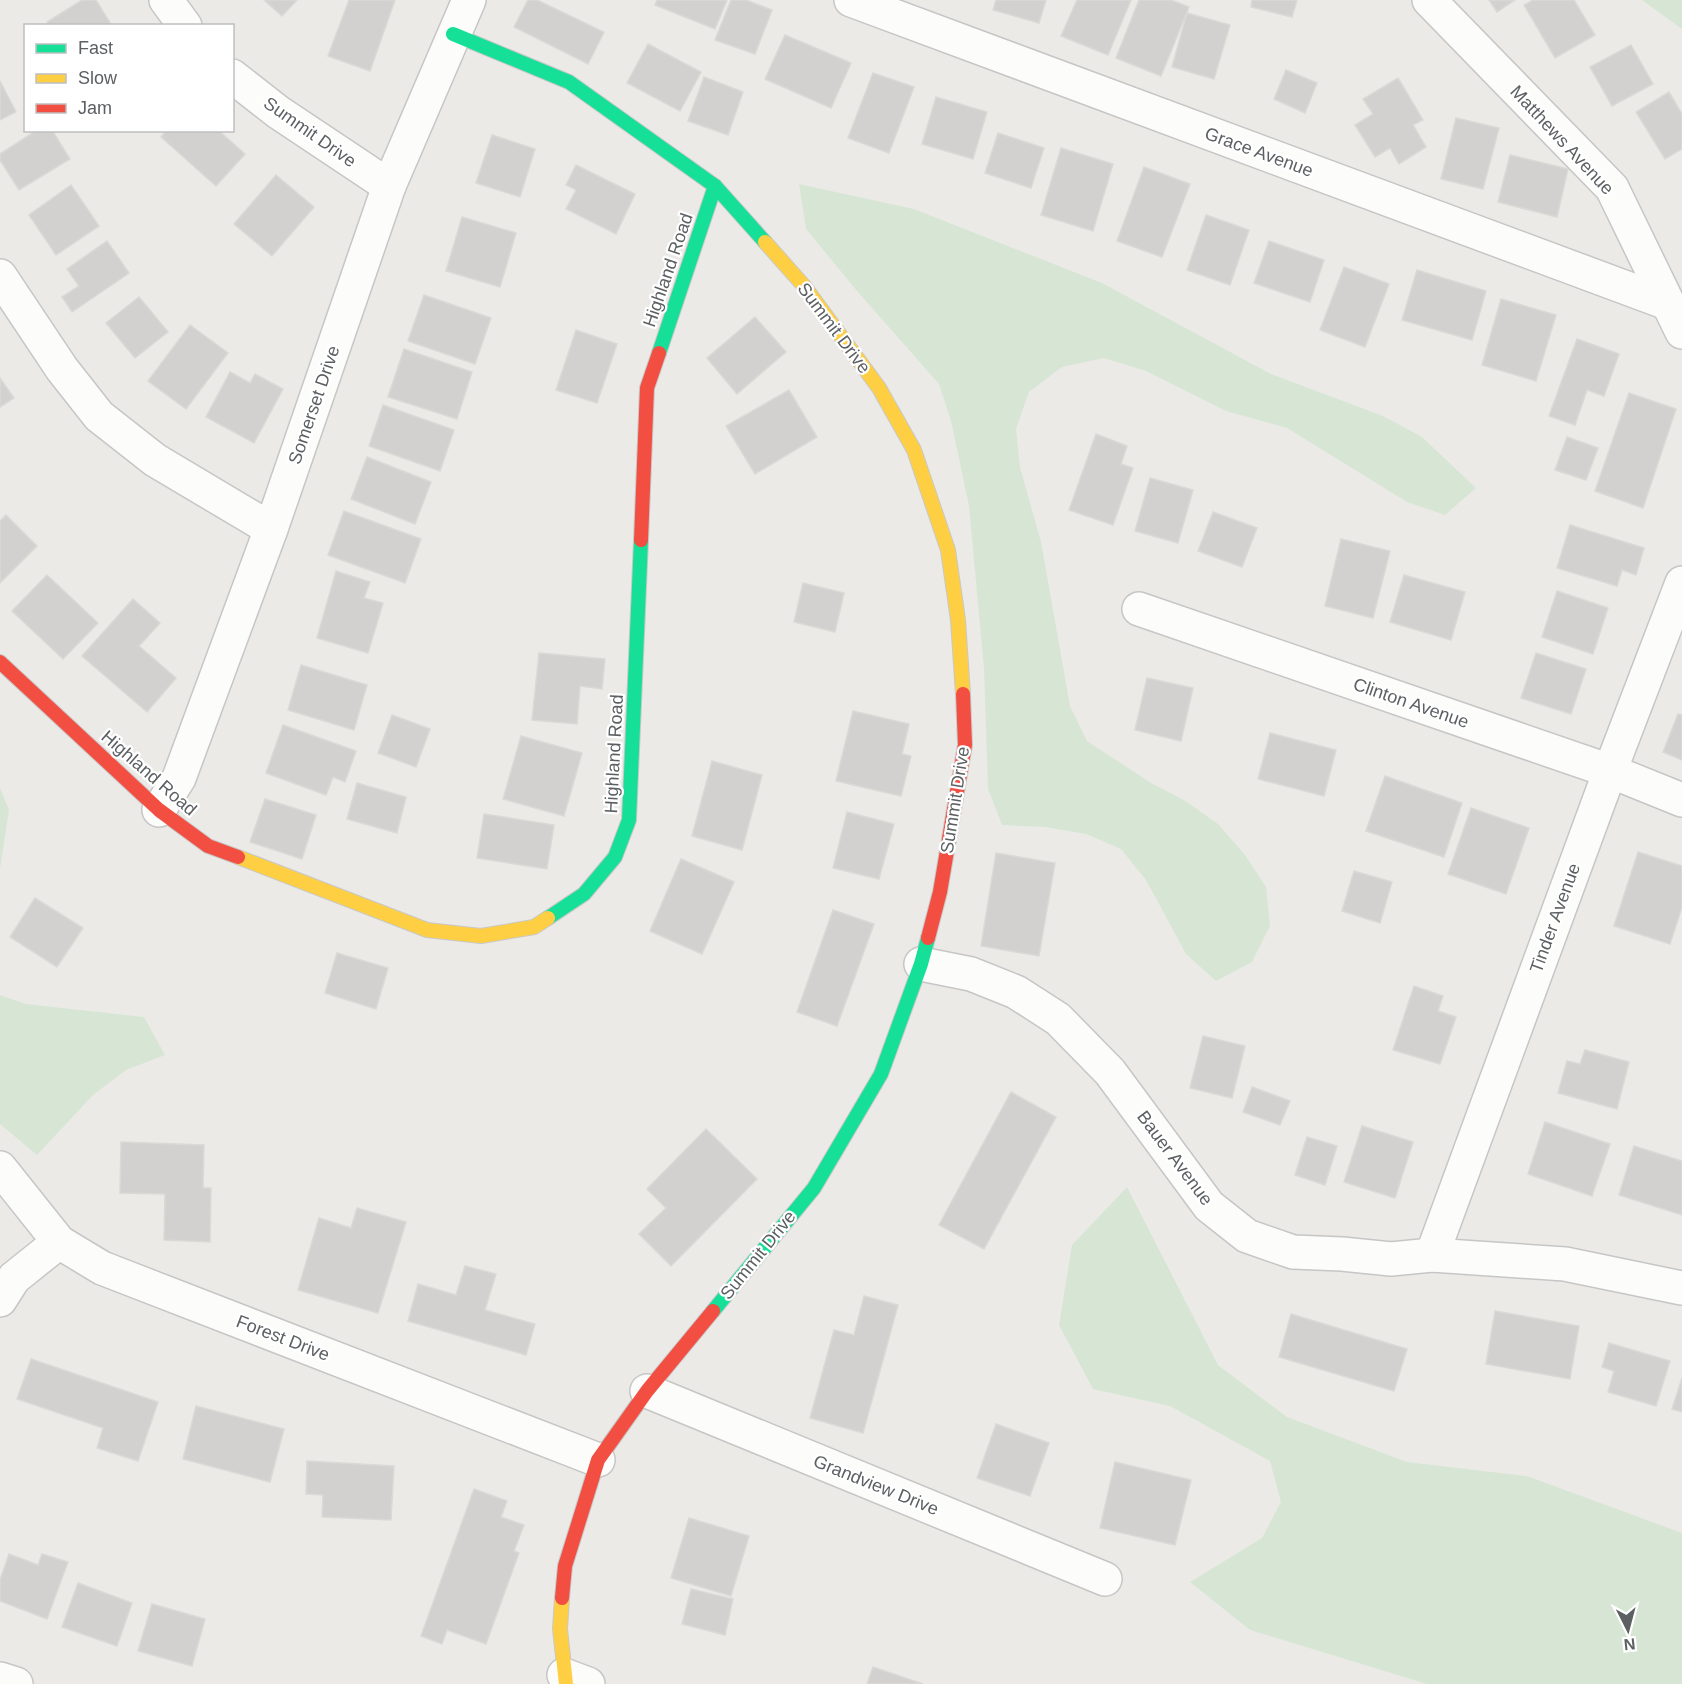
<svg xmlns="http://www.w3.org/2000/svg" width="1682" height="1684" font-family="Helvetica,sans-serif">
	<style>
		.green { fill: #d7e6d4 }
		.building { fill: #d2d1cf; stroke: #dad9d6; stroke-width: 1.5 }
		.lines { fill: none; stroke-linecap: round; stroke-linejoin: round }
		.street-casing { stroke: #c6c6c6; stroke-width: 36 }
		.fast-casing { stroke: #c8c8c8; stroke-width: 16 }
		.slow-casing { stroke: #c8c8c8; stroke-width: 16 }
		.jam-casing { stroke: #c8c8c8; stroke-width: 16 }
		.street { stroke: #fcfcfb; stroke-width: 33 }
		.fast { stroke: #16e098; stroke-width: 14 }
		.slow { stroke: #ffcf43; stroke-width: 14 }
		.jam { stroke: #f24e42; stroke-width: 14 }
		.labels { text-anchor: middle; stroke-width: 4.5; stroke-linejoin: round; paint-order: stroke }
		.street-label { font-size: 18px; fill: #5d6063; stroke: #fff }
	</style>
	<rect width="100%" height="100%" fill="#ebeae7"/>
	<g class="green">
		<polygon points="1642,0 1682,0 1682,29"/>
		<polygon points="799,184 914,209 1102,283 1271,374 1383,416 1422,437 1476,488 1445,515 1407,502 1287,428 1226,411 1146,371 1104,358 1062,367 1029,392 1016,429 1020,467 1041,542 1070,706 1087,741 1151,783 1184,800 1218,824 1245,855 1266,887 1270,926 1252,962 1216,981 1186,954 1146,880 1121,849 1086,834 1045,827 1002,825 988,789 984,669 969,506 951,421 939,384 857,291 806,229"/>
		<polygon points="0,788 9,810 0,869"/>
		<polygon points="0,995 26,1004 144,1017 165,1055 126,1070 93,1095 37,1155 0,1124"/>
		<polygon points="1127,1187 1218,1365 1287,1417 1407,1462 1527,1476 1682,1533 1682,1684 1427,1684 1250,1630 1190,1582 1262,1538 1281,1502 1270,1461 1170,1406 1093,1389 1059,1325 1072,1245"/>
	</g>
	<g class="building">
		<polygon points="82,0 96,0 112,26 49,26 47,22"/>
		<polygon points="264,0 297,0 282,16"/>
		<polygon points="349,0 395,0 370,71 328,56"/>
		<polygon points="528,0 537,0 604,32 588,64 514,27"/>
		<polygon points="657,0 727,0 715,29 655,5"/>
		<polygon points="731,0 746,0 772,10 755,54 715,40"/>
		<polygon points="996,0 1046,0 1039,23 993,10"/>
		<polygon points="1077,0 1131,0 1108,55 1061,36"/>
		<polygon points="1139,0 1171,0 1189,7 1161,76 1116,58"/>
		<polygon points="1252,0 1297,0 1292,17 1251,7"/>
		<polygon points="1489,0 1515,0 1497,12"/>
		<polygon points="1533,0 1574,0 1595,35 1555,58 1524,5"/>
		<polygon points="1187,13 1230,25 1214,79 1172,67"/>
		<polygon points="785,35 851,63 831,108 765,79"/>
		<polygon points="648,44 701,72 680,111 627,83"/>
		<polygon points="1631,45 1653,84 1612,106 1590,67"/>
		<polygon points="1286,70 1317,83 1305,113 1274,99"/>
		<polygon points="873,73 914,87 889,153 848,138"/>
		<polygon points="704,77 743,92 728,135 688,121"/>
		<polygon points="1398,78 1423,120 1413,125 1426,147 1399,164 1390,148 1375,157 1355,125 1373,114 1363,99"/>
		<polygon points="0,81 16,112 0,120"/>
		<polygon points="1669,92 1682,114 1682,149 1665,159 1636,112"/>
		<polygon points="936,97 987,112 973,159 922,144"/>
		<polygon points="1456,118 1499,128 1483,189 1441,179"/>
		<polygon points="37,130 52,130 70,159 19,190 0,160 0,154"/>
		<polygon points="167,130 218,130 245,154 216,186 161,137"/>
		<polygon points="998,133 1044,148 1031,188 985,173"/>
		<polygon points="492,135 535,149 520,197 476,183"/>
		<polygon points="1061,148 1113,164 1093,231 1041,215"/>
		<polygon points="1510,155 1568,169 1557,217 1498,202"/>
		<polygon points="576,165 635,194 616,234 566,209 576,190 566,185"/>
		<polygon points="1144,167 1190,184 1162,257 1117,241"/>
		<polygon points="276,175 314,207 272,256 234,224"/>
		<polygon points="71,185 99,226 56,255 29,215"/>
		<polygon points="1206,215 1249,230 1230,285 1187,270"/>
		<polygon points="462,217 516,233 500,287 446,271"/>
		<polygon points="107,241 129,273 72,312 62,297 79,286 67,269"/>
		<polygon points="1269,241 1324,260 1310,302 1254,283"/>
		<polygon points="1344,267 1389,284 1365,347 1320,330"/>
		<polygon points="1417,270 1486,291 1472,340 1402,320"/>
		<polygon points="424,295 491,318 475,364 408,341"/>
		<polygon points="139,297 168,332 135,358 106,323"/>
		<polygon points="1501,299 1556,315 1536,381 1482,365"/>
		<polygon points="755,317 786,352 737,394 707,358"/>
		<polygon points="190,325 228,353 186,409 148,381"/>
		<polygon points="576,330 617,344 597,403 556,390"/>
		<polygon points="1577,339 1619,354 1604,396 1587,390 1575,425 1549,416"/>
		<polygon points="404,349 472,372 457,419 388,397"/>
		<polygon points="230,372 250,383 255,374 283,389 254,443 206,417"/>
		<polygon points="0,378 14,398 0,407"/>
		<polygon points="789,390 817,437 755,474 726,426"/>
		<polygon points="1629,393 1676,409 1643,508 1595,491"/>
		<polygon points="383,405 454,430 440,471 369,446"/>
		<polygon points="1096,434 1127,446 1121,464 1133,468 1113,525 1069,510"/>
		<polygon points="1567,437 1598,448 1586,480 1555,470"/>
		<polygon points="367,457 431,482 415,524 351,499"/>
		<polygon points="1150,478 1193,490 1178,543 1135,531"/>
		<polygon points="344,511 421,539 405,583 328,555"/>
		<polygon points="1213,512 1257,528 1242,567 1198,551"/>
		<polygon points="6,515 37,546 0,583 0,521"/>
		<polygon points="1570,525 1644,548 1636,575 1622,570 1617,586 1557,568"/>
		<polygon points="1341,539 1390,551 1373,618 1325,606"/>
		<polygon points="336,571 370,582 364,598 383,603 368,653 317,638"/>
		<polygon points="47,575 98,623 63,659 12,611"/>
		<polygon points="1404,575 1465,592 1451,640 1390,622"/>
		<polygon points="803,583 844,593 835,632 794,622"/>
		<polygon points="1557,591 1608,608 1593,654 1542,637"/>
		<polygon points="133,599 160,623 139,646 176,678 147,712 82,656"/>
		<polygon points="539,653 605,659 602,689 580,686 577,724 532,720"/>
		<polygon points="1536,653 1586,669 1571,714 1521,698"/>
		<polygon points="301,665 367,685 354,730 288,710"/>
		<polygon points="1147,678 1193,688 1181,741 1135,730"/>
		<polygon points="853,711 909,724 902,754 911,756 901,796 836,781"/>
		<polygon points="1678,714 1682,715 1682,760 1663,752"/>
		<polygon points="392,715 430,729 416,767 378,753"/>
		<polygon points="283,725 356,751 345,782 333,777 326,795 266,773"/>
		<polygon points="1270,733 1336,750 1324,796 1258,779"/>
		<polygon points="521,736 582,753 564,816 503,799"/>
		<polygon points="712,761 762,775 742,850 692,836"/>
		<polygon points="1385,776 1462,803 1444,857 1366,831"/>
		<polygon points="357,783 406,797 397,833 347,819"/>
		<polygon points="265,799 316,815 302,859 250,842"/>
		<polygon points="1471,808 1529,828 1506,894 1448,874"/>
		<polygon points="847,812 894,824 879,879 833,868"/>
		<polygon points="484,814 554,825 547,869 477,858"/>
		<polygon points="1638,852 1682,866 1682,907 1670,944 1614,926"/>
		<polygon points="996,853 1055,863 1039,956 981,946"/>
		<polygon points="681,859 734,882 702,954 650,931"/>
		<polygon points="1354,871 1392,882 1380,923 1342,911"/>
		<polygon points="35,898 83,928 57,967 10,937"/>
		<polygon points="833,910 874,924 837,1026 797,1012"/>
		<polygon points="337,953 388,968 376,1009 325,993"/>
		<polygon points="1414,986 1443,996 1438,1011 1456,1017 1440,1064 1393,1050"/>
		<polygon points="1203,1036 1245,1046 1232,1098 1190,1088"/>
		<polygon points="1585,1050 1629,1062 1617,1109 1558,1093 1567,1061 1580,1064"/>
		<polygon points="1252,1087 1290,1101 1280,1125 1243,1112"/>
		<polygon points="1011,1092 1056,1117 984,1249 939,1225"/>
		<polygon points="1545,1122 1610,1144 1592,1196 1528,1174"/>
		<polygon points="1362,1126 1413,1142 1395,1198 1344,1182"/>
		<polygon points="706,1129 757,1179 671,1266 639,1234 666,1208 647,1189"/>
		<polygon points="1307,1137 1337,1146 1325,1185 1295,1175"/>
		<polygon points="121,1142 204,1145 203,1188 211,1188 210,1242 164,1240 165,1194 120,1193"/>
		<polygon points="1634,1146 1682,1161 1682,1215 1619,1195"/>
		<polygon points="357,1208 406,1222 378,1313 298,1290 319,1218 351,1228"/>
		<polygon points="465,1266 496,1274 485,1310 535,1324 526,1355 408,1321 418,1284 456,1295"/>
		<polygon points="864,1296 898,1305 863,1433 810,1418 834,1330 854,1335"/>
		<polygon points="1495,1311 1579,1326 1570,1379 1486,1364"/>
		<polygon points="1291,1314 1407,1349 1394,1391 1279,1357"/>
		<polygon points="1609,1343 1670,1361 1656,1406 1608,1392 1614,1371 1602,1367"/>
		<polygon points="31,1359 158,1402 138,1461 97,1448 103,1428 17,1399"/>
		<polygon points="1682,1378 1682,1412 1672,1409"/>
		<polygon points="196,1406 284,1429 270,1482 183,1459"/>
		<polygon points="996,1424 1049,1443 1030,1496 977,1478"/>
		<polygon points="307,1461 394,1466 391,1520 322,1517 323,1495 306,1494"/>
		<polygon points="1115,1462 1191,1480 1175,1545 1100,1528"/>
		<polygon points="474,1489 507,1501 501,1517 524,1525 514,1551 519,1553 486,1644 447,1630 442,1644 421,1636"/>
		<polygon points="689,1518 749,1536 731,1596 671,1578"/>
		<polygon points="9,1554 38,1565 42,1554 68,1562 47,1619 0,1601 0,1580"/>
		<polygon points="78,1583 132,1603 117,1646 62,1627"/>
		<polygon points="691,1589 733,1599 725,1635 682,1624"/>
		<polygon points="152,1604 205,1619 192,1666 138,1651"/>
		<polygon points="873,1667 923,1684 867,1684"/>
	</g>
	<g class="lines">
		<g class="street-casing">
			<g id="street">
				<polyline points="166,0 185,26"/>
				<polyline points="851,0 1667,303"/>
				<polyline points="1429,0 1612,188 1682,332"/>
				<polyline points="232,76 278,112 389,186"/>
				<polyline points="0,276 62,369 99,416 155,460 271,529"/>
				<polyline points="1139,609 1610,771 1682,800"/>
				<polyline points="159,810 179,778 271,529 389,186 469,0"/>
				<polyline points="921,964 971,974 1016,992 1058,1019 1110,1072 1209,1206 1247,1236 1293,1252 1342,1254 1391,1259 1432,1255 1565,1264 1682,1288"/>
				<polyline points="0,1168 59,1242 102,1268 598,1460"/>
				<polyline points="1432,1255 1610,771 1682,583"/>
				<polyline points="0,1300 14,1278 59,1242"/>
				<polyline points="647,1391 1105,1579"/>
				<polyline points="564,1675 588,1684"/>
				<polyline points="0,1679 16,1684"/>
			</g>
		</g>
		<g class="fast-casing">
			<g id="fast">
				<polyline points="453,34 569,82 715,186 765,242"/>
				<polyline points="659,353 715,186"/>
				<polyline points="548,918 584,894 615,857 629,820 641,540"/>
				<polyline points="713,1311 814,1188 881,1074 921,964 928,938"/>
			</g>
		</g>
		<g class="slow-casing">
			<g id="slow">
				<polyline points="765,242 804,286 879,388 914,450 948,550 958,620 963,694"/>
				<polyline points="238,857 427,930 481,936 534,927 548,918"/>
				<polyline points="562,1598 560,1629 566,1684"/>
			</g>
		</g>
		<g class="jam-casing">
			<g id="jam">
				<polyline points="641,540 647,388 659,353"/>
				<polyline points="0,662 159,810 208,846 238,857"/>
				<polyline points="928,938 940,892 965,745 963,694"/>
				<polyline points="562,1598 565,1566 598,1460 647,1391 713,1311"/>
			</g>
		</g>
		<use href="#street" class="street"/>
		<use href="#fast" class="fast"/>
		<use href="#slow" class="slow"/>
		<use href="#jam" class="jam"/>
	</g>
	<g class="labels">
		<g class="street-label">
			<text transform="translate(310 132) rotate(35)" y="6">Summit Drive</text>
			<text transform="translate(1562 140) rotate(47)" y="6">Matthews Avenue</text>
			<text transform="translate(1259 152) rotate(20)" y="6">Grace Avenue</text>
			<text transform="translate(668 270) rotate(-71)" y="6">Highland Road</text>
			<text transform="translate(834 328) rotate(53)" y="6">Summit Drive</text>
			<text transform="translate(314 405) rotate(-71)" y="6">Somerset Drive</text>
			<text transform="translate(1411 703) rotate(19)" y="6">Clinton Avenue</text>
			<text transform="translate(614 754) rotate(-87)" y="6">Highland Road</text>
			<text transform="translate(149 773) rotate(41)" y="6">Highland Road</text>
			<text transform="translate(955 800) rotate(-81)" y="6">Summit Drive</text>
			<text transform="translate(1555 918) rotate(-70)" y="6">Tinder Avenue</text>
			<text transform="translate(1175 1158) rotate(53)" y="6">Bauer Avenue</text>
			<text transform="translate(758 1255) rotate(-51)" y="6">Summit Drive</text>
			<text transform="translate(283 1338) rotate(21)" y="6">Forest Drive</text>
			<text transform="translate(876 1485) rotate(22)" y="6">Grandview Drive</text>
		</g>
	</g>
	<rect x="24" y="24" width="210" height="108" fill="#ffffff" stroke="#bebfc1" stroke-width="1.5"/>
	<rect x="36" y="44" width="30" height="9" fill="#16e098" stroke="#bebfc1" stroke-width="1.5"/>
	<text x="78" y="54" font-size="18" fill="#5d6063">Fast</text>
	<rect x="36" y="74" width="30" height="9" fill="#ffcf43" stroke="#bebfc1" stroke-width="1.5"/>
	<text x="78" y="84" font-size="18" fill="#5d6063">Slow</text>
	<rect x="36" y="104" width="30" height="9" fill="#f24e42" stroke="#bebfc1" stroke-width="1.5"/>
	<text x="78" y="114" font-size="18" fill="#5d6063">Jam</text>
	<g transform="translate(1628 1630) rotate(174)" stroke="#ffffff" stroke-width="4.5" paint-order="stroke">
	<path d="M0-4.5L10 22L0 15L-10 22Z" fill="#5d6063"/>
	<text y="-9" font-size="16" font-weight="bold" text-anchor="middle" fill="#5d6063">N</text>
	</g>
</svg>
